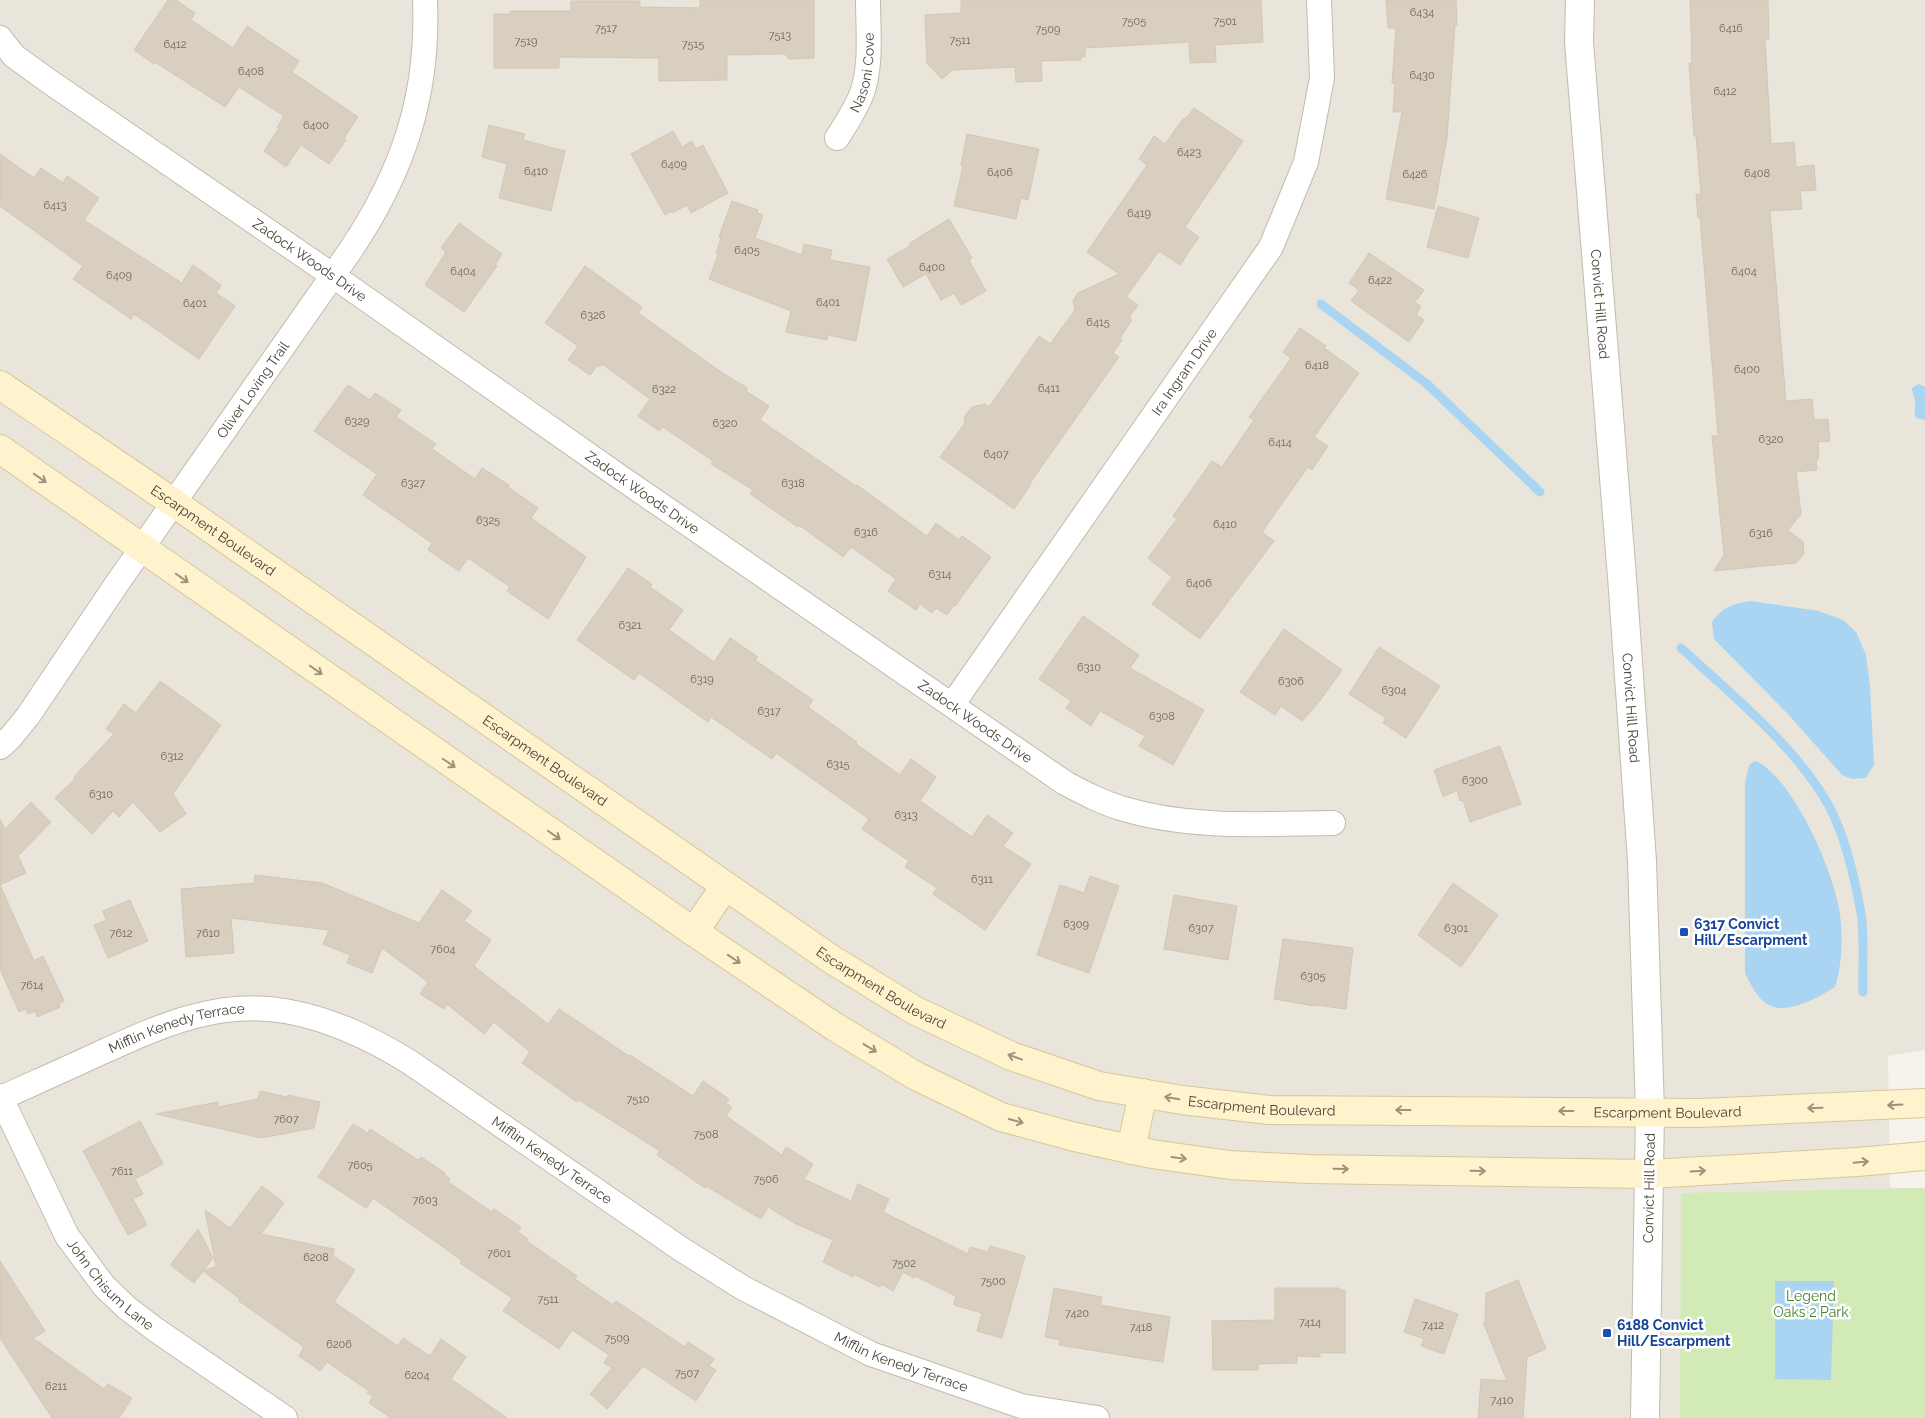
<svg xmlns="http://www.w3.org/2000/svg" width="1925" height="1418" font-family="Raleway,sans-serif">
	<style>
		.residential { fill: #eae5da }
		.green { fill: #d2eab5 }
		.water { fill: #a9d4f2 }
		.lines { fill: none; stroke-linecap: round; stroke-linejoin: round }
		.stream { stroke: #a9d4f2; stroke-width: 9 }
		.building { fill: #d8cfc1; stroke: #d3c7b4 }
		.minor-casing { stroke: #c2bbae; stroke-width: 26 }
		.tertiary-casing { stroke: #c2bbae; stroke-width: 30 }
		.secondary-casing { stroke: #d6c79b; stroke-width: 30 }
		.minor { stroke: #fff; stroke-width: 24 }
		.tertiary { stroke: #fff; stroke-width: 28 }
		.secondary { stroke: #fff3cd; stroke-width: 28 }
		.oneway { stroke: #9c937c }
		.transit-dot { fill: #1a4fb4; stroke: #fff; stroke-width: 2 }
		.labels { text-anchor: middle; stroke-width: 5; stroke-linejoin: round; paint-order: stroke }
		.number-label { font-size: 11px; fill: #6e675b }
		.street-label { font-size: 14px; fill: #4b4439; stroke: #fff }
		.transit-label { font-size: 14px; font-weight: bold; fill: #164399; stroke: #fff; text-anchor: start }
		.park-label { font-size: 14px; fill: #4a7f2a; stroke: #fff }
	</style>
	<rect width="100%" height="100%" fill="#f6f3ec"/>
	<polygon class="residential" points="0,0 1925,0 1925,1050 1888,1056 1890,1188 1925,1188 1925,1418 0,1418"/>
	<polygon class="green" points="1925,1188 1925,1418 1680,1418 1681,1193"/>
	<g class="water">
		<path d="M1919 384 1925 387V420L1916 418C1914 412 1915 411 1915 405 1916 399 1912 394 1912 388Z"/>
		<path d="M1751 601 1819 611 1843 620 1856 632 1866 655 1870 687 1874 765 1866 778 1852 779 1842 775 1787 713 1714 639 1712 622C1723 607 1732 604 1751 601Z"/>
		<path d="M1755 761C1793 776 1836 876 1840 915 1843 939 1842 965 1835 987 1817 998 1783 1018 1764 1002 1755 994 1750 983 1745 973V783L1749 765Z"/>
		<polygon points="1775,1281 1834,1281 1831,1380 1775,1379"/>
	</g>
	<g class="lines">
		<g class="stream">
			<polyline points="1321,304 1427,384 1540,492"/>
			<path d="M1681 648C1730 693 1799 749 1830 808 1846 839 1855 879 1861 913 1865 939 1862 967 1863 992"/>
		</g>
	</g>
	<g class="building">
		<polygon points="168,0 176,0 195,13 191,20 233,48 247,26 299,61 292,72 358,117 344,138 346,140 329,164 301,145 286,167 264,151 279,128 277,127 284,116 239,87 225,107 155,62 154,64 134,50"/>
		<polygon points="700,0 814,0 814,58 789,59 785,54 727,55 727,80 659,81 659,58 559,57 559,68 494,68 494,14 510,14 510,11 571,11 571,1 640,1 640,7 700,8"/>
		<polygon points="961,0 1261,0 1263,42 1215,45 1216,62 1190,63 1189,42 1085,48 1085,57 1081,57 1081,60 1041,61 1042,81 1016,82 1015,67 953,70 942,79 927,63 925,15 961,13"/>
		<polygon points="1386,0 1456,0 1457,25 1455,25 1447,138 1434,209 1386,199 1402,112 1393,112 1395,83 1392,83 1396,28 1388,28"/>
		<polygon points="1690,0 1768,0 1769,39 1765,39 1771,144 1794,142 1796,167 1814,165 1816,190 1800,191 1802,209 1770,211 1786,401 1812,399 1814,420 1828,419 1830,441 1818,442 1819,457 1816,461 1817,470 1796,472 1801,514 1788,530 1803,542 1804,554 1796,563 1714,571 1724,555 1712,436 1718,436 1700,217 1698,218 1696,194 1701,194 1696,136 1694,136 1689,63 1692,63"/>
		<polygon points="1194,108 1243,141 1185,227 1199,237 1180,265 1159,251 1126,297 1138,305 1129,317 1132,320 1120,338 1122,340 1113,353 1119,357 1030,483 1031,484 1014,509 940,457 965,423 964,417 972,407 985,404 989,407 1039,336 1050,344 1075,310 1073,301 1078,293 1119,274 1087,252 1147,165 1139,159 1154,136 1165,144 1182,120 1188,116"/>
		<polygon points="489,125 525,134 523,140 565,151 551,211 499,198 507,164 482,157"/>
		<polygon points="673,131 682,147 692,141 696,149 703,145 728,193 691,213 687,205 672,213 671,211 665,215 631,154"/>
		<polygon points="967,134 1039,149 1028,200 1021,198 1016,219 954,206 963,166 961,165"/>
		<polygon points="0,154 34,178 41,168 63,183 67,176 99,198 84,220 182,283 193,265 221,285 216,293 235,306 199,359 134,314 131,319 73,279 83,266 0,206"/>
		<polygon points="732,201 758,210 757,213 763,215 755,238 802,255 804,244 832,250 830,260 870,267 856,341 828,335 827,340 786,332 791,311 709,279 718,255 716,253 721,238 719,237"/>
		<polygon points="1438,206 1479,218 1468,258 1427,247"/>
		<polygon points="949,219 972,258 969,260 986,291 961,305 954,293 941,300 926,274 903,287 887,259 910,246 909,244 921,236"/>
		<polygon points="459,223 502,254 495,265 497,266 464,312 425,285 446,252 441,248"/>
		<polygon points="1369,253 1424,290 1415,302 1421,307 1416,314 1424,320 1409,342 1351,301 1359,290 1349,283"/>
		<polygon points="585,266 642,307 638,313 721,372 747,388 746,391 769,406 760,420 856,486 857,485 927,536 936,523 959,540 962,536 991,557 955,606 954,605 947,615 936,608 932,613 920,604 916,610 888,591 896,579 851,547 843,557 799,525 798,527 750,494 753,490 711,464 713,461 663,427 659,431 638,416 650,399 602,364 600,367 598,365 590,375 568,360 578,346 545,323"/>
		<polygon points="1300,328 1326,346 1324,348 1359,373 1314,437 1328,446 1312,470 1308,467 1262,532 1274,541 1200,639 1152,604 1172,577 1148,558 1177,519 1173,516 1212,461 1222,467 1254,420 1249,417 1291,358 1283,352"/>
		<polygon points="348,385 370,400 375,393 401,410 396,417 436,444 432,449 475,479 482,468 509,485 508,487 538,508 531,518 586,557 548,619 507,591 510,587 468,558 459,571 428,550 432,543 363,495 377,474 314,431"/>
		<polygon points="628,568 652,584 650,587 683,610 669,630 714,662 730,638 758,657 755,660 813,700 808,707 857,742 856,744 900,775 911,759 936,777 920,801 972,837 987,815 1013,833 1003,846 1031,864 985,930 933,894 937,888 905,867 909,861 862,829 869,819 776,753 772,759 711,717 708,722 639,673 634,680 577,640"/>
		<polygon points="1083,616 1139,655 1130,668 1204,710 1173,765 1139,746 1145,736 1100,711 1091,726 1066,708 1071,701 1039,679"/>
		<polygon points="1284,629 1342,670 1319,702 1302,721 1281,706 1275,715 1240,692"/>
		<polygon points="1379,647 1440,686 1406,738 1383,723 1386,718 1349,694"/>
		<polygon points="160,681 221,725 173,794 186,814 160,832 133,802 119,817 113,811 92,834 55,798 75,779 74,777 114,734 106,729 124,704 136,713"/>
		<polygon points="1500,746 1521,804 1470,822 1463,800 1460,801 1457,791 1443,796 1434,770"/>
		<polygon points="31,802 51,822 18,856 26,873 0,885 34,961 43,956 64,1001 59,1003 60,1007 37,1017 35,1011 28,1014 26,1009 19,1012 0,969 0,819 5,829"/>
		<polygon points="255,875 322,883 419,923 442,890 472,911 464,921 491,940 474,966 548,1024 559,1009 629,1056 630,1055 693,1096 703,1081 729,1099 726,1103 732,1107 726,1116 782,1155 786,1147 813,1164 804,1179 851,1201 858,1184 889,1199 883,1212 968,1254 970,1247 988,1252 990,1246 1025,1256 1002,1338 977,1331 982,1313 954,1305 956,1296 915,1276 914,1278 903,1272 893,1291 881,1284 880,1287 854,1274 853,1277 823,1262 833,1240 796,1224 768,1207 761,1219 706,1186 705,1188 657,1155 660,1151 579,1100 577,1102 522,1063 530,1052 494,1022 484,1034 447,1004 444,1009 420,994 428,982 382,948 372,973 347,963 350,955 323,944 329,930 231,918 234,953 186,957 181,889 254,883"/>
		<polygon points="1090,876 1119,886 1089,973 1037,955 1060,885 1084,893"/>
		<polygon points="1453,883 1498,915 1461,967 1418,935"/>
		<polygon points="1174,895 1237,906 1228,960 1164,949"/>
		<polygon points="130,900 148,941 108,958 94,925 106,920 103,911"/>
		<polygon points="1283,939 1353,948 1346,1009 1316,1005 1314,1006 1274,999"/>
		<polygon points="260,1091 287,1097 288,1095 320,1102 314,1128 261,1138 156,1114 218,1102 218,1107 258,1099"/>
		<polygon points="140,1121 163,1164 135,1179 143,1194 133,1199 147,1225 128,1235 83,1151"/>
		<polygon points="353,1124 368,1133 370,1129 418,1160 421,1157 445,1173 444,1174 450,1179 448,1182 492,1212 494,1209 521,1227 518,1232 528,1239 527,1241 577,1276 575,1279 613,1305 616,1301 685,1347 688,1342 714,1359 709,1366 716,1370 696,1401 643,1366 607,1409 590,1394 612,1368 604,1363 609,1355 572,1330 559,1349 503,1311 512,1298 460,1263 462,1261 443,1247 373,1198 366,1208 318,1177"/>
		<polygon points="262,1186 284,1203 261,1234 334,1249 333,1256 355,1270 334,1302 398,1346 403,1338 430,1356 441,1339 466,1357 451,1379 507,1418 391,1418 369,1403 373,1396 367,1393 369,1391 327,1362 320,1371 299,1356 304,1347 239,1301 240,1299 203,1271 194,1283 170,1265 198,1229 213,1258 203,1271 216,1266 205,1210 230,1228"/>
		<polygon points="0,1261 45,1331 33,1338 104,1389 108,1384 132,1398 119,1418 52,1418 0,1338"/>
		<polygon points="1518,1280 1546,1349 1527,1357 1523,1418 1478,1418 1481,1379 1507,1381 1483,1322 1485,1323 1486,1293"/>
		<polygon points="1054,1288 1102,1297 1100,1305 1170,1317 1163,1362 1059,1345 1060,1340 1045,1337"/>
		<polygon points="1275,1288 1339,1288 1339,1290 1345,1290 1345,1353 1320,1353 1320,1357 1297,1356 1297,1363 1258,1364 1258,1370 1213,1370 1212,1321 1275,1320"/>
		<polygon points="1415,1299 1458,1314 1444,1354 1421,1346 1424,1339 1404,1332"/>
	</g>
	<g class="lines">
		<g class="minor-casing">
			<g id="minor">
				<path id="s1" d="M0 38 14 56 50 82 332 275 617 475 1065 783C1084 793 1103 803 1124 809 1192 829 1263 824 1333 823"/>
				<path id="s2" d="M837 138C846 124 856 109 862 93 872 64 868 30 868 0"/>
				<path id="s3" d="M952 705 1271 247 1306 162 1322 78 1319 0"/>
				<path id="s4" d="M0 747 10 738 28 716 116 585 350 251C403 172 429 96 425 0"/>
				<path id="s5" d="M0 1096 67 1236 104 1286 127 1308 156 1330 285 1418"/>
				<path id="s6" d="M1 1098C34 1083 66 1069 98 1054 158 1027 217 999 285 1011 331 1019 371 1038 411 1063L681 1249 743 1288 871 1354 1021 1406 1097 1418"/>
			</g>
		</g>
		<g class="tertiary-casing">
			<g id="tertiary">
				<path id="s7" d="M1580 0 1579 42 1622 577 1642 861 1650 1111 1645 1418"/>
			</g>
		</g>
		<g class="secondary-casing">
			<g id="secondary">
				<path id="s8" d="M0 385 174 503 831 959 914 1010 1011 1056 1099 1086 1182 1100 1269 1110 1701 1113 1925 1103"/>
				<polyline points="0,449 694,932 835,1027 916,1076 1001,1117 1075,1137 1152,1154 1230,1165 1308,1169 1650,1174 1857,1162 1925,1156"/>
				<polyline points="694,932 725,886"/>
				<polyline points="1131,1150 1143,1093"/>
			</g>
		</g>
		<use href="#minor" class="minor"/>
		<use href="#tertiary" class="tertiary"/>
		<use href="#secondary" class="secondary"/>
	</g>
	<defs><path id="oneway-shaft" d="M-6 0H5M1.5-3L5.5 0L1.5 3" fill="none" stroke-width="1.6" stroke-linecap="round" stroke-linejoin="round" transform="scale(1.25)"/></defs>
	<g class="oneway">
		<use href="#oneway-shaft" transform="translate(40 478) rotate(35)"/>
		<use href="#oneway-shaft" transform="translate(182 578) rotate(35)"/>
		<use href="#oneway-shaft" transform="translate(316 670) rotate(35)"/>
		<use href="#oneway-shaft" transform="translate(449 763) rotate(35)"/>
		<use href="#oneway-shaft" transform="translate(554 835) rotate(35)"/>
		<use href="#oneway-shaft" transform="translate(734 959) rotate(34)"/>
		<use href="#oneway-shaft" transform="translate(870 1048) rotate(31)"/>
		<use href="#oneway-shaft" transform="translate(1015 1057) rotate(-160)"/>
		<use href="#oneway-shaft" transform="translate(1172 1098) rotate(-170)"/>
		<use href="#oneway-shaft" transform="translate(1895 1105) rotate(177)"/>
		<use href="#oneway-shaft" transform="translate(1815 1108) rotate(178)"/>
		<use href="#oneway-shaft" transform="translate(1403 1110) rotate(-180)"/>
		<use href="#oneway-shaft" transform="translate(1566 1111) rotate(-180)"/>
		<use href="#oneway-shaft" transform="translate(1016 1121) rotate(15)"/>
		<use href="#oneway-shaft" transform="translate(1179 1158) rotate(8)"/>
		<use href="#oneway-shaft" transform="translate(1861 1162) rotate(-5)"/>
		<use href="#oneway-shaft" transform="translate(1341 1169) rotate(1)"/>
		<use href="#oneway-shaft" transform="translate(1478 1171) rotate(1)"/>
		<use href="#oneway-shaft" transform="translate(1698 1171) rotate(-3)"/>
	</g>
	<g class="transit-dot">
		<rect x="1679" y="927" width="10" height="10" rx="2.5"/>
		<rect x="1602" y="1328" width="10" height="10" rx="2.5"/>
	</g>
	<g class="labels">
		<g class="number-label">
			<text x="1422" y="16">6434</text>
			<text x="1134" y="25">7505</text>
			<text x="1225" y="25">7501</text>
			<text x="606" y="32">7517</text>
			<text x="1731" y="32">6416</text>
			<text x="1048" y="33">7509</text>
			<text x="780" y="39">7513</text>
			<text x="960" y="44">7511</text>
			<text x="526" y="45">7519</text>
			<text x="175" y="48">6412</text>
			<text x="693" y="48">7515</text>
			<text x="251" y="75">6408</text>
			<text x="1422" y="79">6430</text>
			<text x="1725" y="95">6412</text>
			<text x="316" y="129">6400</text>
			<text x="1189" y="156">6423</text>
			<text x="674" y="168">6409</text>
			<text x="536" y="175">6410</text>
			<text x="1000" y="176">6406</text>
			<text x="1757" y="177">6408</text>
			<text x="1415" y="178">6426</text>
			<text x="55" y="209">6413</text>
			<text x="1139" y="217">6419</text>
			<text x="747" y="254">6405</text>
			<text x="932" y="271">6400</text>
			<text x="463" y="275">6404</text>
			<text x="1744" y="275">6404</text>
			<text x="119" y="279">6409</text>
			<text x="1380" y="284">6422</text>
			<text x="828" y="306">6401</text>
			<text x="195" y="307">6401</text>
			<text x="593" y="319">6326</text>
			<text x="1098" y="326">6415</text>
			<text x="1317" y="369">6418</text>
			<text x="1747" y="373">6400</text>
			<text x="1049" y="392">6411</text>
			<text x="664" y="393">6322</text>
			<text x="357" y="425">6329</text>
			<text x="725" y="427">6320</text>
			<text x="1771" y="443">6320</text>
			<text x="1280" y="446">6414</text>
			<text x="996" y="458">6407</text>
			<text x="413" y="487">6327</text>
			<text x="793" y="487">6318</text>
			<text x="488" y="524">6325</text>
			<text x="1225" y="528">6410</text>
			<text x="866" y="536">6316</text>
			<text x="1761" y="537">6316</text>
			<text x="940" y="578">6314</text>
			<text x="1199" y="587">6406</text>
			<text x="630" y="629">6321</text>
			<text x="1089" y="671">6310</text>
			<text x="702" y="683">6319</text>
			<text x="1291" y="685">6306</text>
			<text x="1394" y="694">6304</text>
			<text x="769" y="715">6317</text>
			<text x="1162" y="720">6308</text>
			<text x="172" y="760">6312</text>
			<text x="838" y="768">6315</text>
			<text x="1475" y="784">6300</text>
			<text x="101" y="798">6310</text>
			<text x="906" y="819">6313</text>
			<text x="982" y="883">6311</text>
			<text x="1076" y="928">6309</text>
			<text x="1201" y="932">6307</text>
			<text x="1456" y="932">6301</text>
			<text x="121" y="937">7612</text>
			<text x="208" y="937">7610</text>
			<text x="443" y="953">7604</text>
			<text x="1313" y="980">6305</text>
			<text x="32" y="989">7614</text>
			<text x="638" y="1103">7510</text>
			<text x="286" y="1123">7607</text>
			<text x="706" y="1138">7508</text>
			<text x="360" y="1169">7605</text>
			<text x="122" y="1175">7611</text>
			<text x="766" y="1183">7506</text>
			<text x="425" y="1204">7603</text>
			<text x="499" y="1257">7601</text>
			<text x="316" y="1261">6208</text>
			<text x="904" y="1267">7502</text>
			<text x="993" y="1285">7500</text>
			<text x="548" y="1303">7511</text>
			<text x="1077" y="1317">7420</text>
			<text x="1310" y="1326">7414</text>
			<text x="1433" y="1329">7412</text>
			<text x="1141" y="1331">7418</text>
			<text x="617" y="1342">7509</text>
			<text x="339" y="1348">6206</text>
			<text x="687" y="1377">7507</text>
			<text x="417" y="1379">6204</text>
			<text x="56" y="1390">6211</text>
			<text x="1502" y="1404">7410</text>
		</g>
		<g class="street-label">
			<text dy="5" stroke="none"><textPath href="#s2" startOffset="72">Nasoni Cove</textPath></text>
			<text dy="5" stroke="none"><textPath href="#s1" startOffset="382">Zadock Woods Drive</textPath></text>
			<text dy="5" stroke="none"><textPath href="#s7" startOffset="305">Convict Hill Road</textPath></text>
			<text dy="5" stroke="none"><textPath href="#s3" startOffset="406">Ira Ingram Drive</textPath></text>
			<text dy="5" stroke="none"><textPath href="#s4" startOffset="438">Oliver Loving Trail</textPath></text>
			<text dy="5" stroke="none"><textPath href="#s1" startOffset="788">Zadock Woods Drive</textPath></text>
			<text dy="5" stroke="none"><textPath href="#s8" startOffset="258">Escarpment Boulevard</textPath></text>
			<text dy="5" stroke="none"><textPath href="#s7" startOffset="710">Convict Hill Road</textPath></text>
			<text dy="5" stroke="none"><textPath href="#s1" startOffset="1192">Zadock Woods Drive</textPath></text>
			<text dy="5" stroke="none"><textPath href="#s8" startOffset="662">Escarpment Boulevard</textPath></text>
			<text dy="5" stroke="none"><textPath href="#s8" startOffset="1068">Escarpment Boulevard</textPath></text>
			<text dy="5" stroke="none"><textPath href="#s6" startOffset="190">Mifflin Kenedy Terrace</textPath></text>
			<text dy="5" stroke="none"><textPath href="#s8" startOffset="1472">Escarpment Boulevard</textPath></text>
			<text dy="5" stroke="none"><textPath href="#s8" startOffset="1878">Escarpment Boulevard</textPath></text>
			<text dy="5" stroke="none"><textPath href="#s6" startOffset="610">Mifflin Kenedy Terrace</textPath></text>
			<text transform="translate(1649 1188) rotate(-89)" y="5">Convict Hill Road</text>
			<text dy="5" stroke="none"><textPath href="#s5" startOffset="221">John Chisum Lane</textPath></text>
			<text dy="5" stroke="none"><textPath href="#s6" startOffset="1015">Mifflin Kenedy Terrace</textPath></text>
		</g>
		<g class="transit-label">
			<text x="1694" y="929">6317 Convict<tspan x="1694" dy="16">Hill/Escarpment</tspan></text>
			<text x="1617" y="1330">6188 Convict<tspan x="1617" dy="16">Hill/Escarpment</tspan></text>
		</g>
		<g class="park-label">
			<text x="1811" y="1301">Legend<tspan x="1811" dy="16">Oaks 2 Park</tspan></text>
		</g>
	</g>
</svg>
